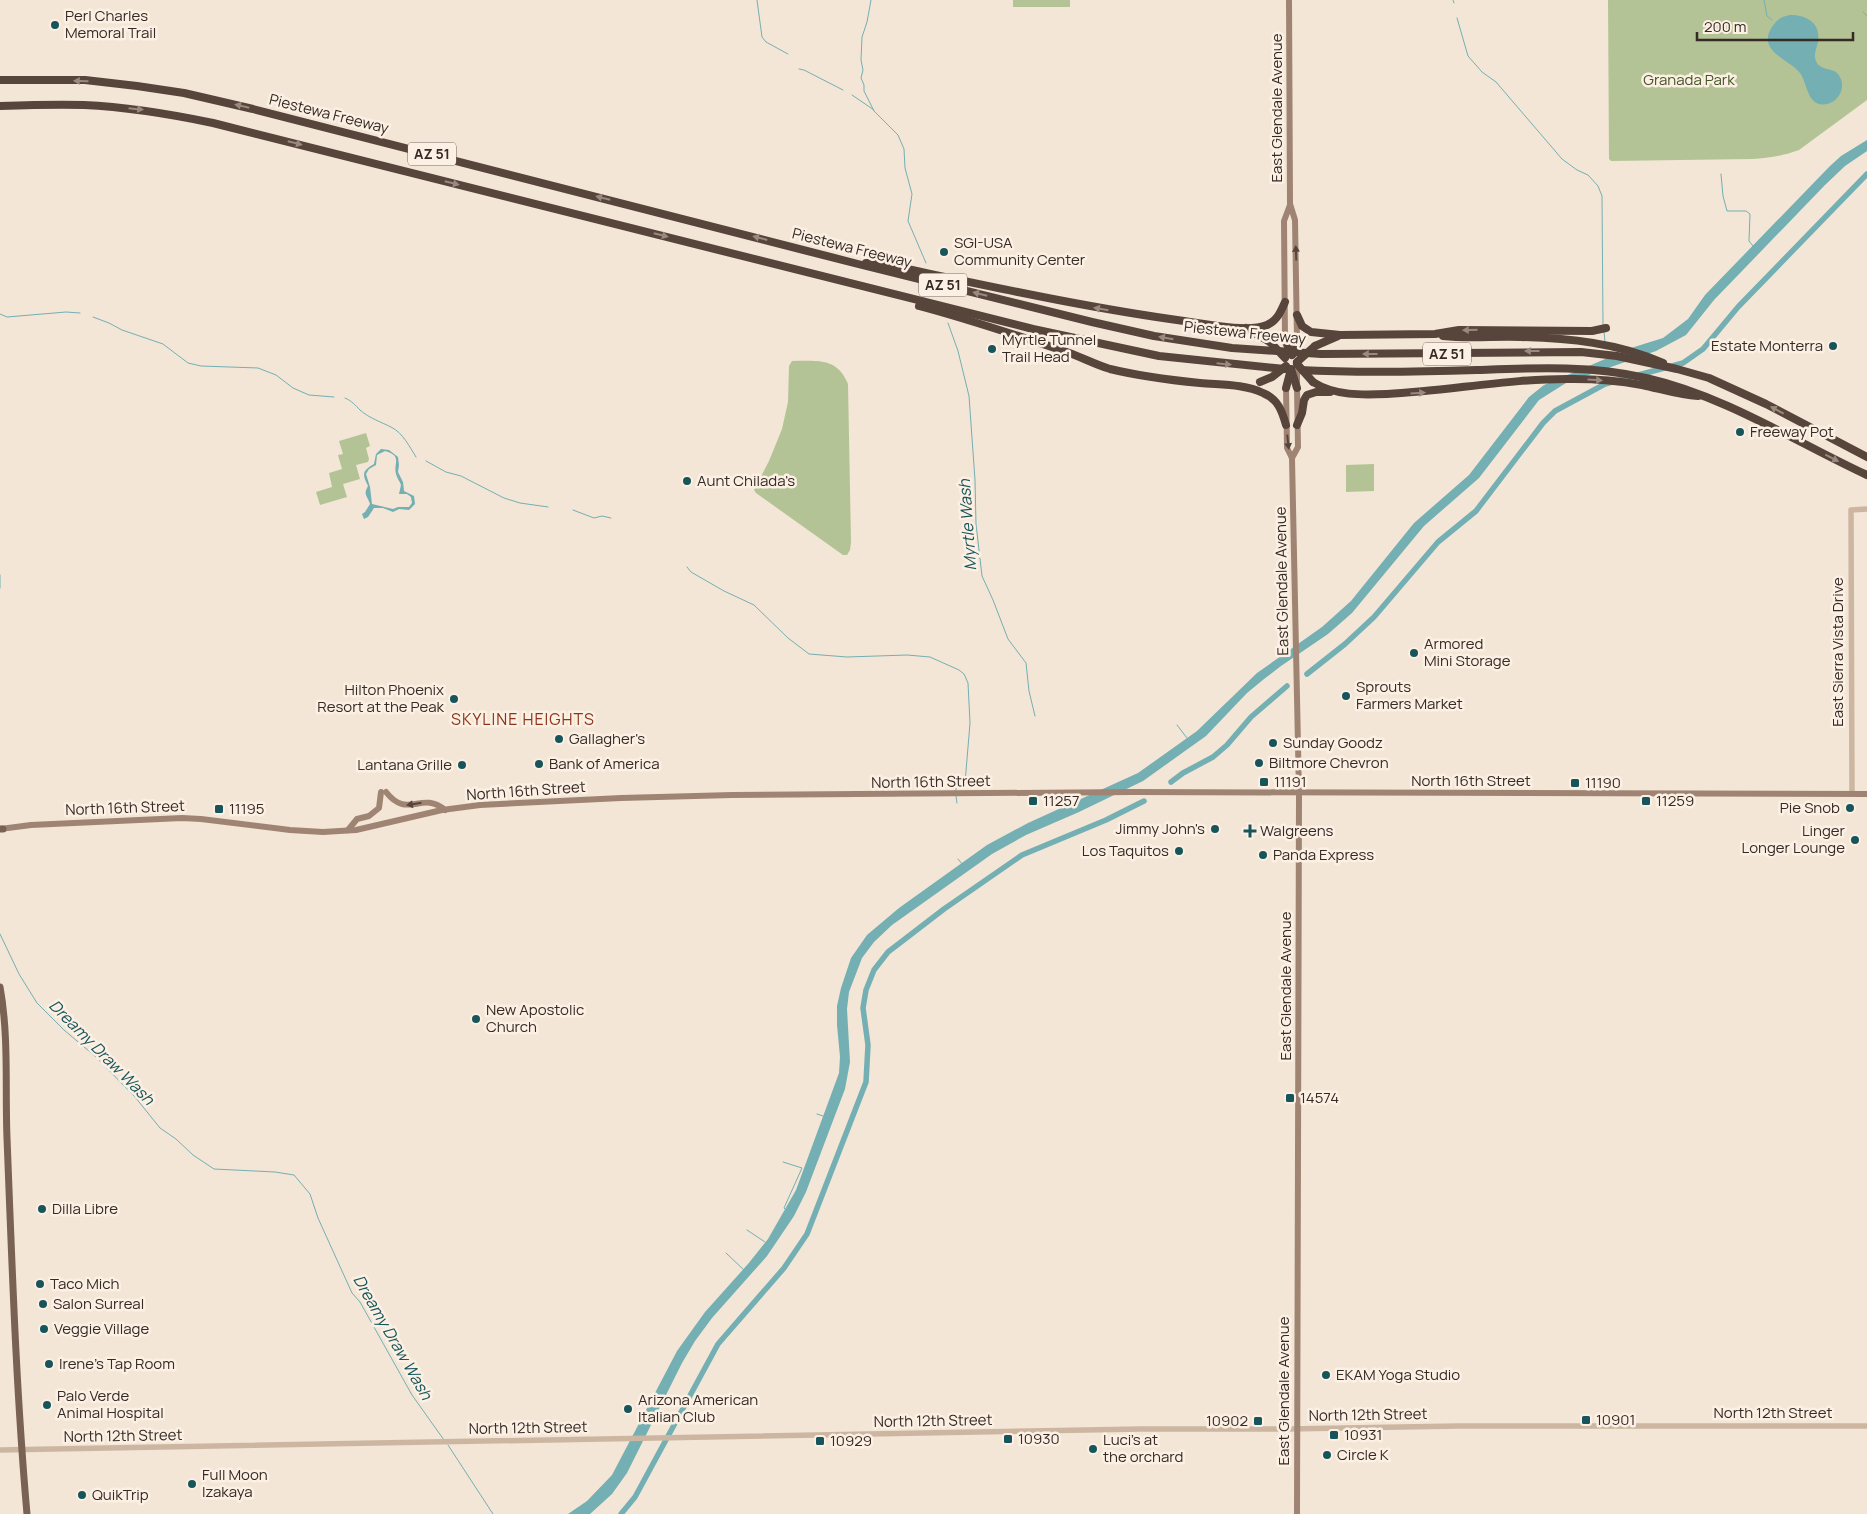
<svg xmlns="http://www.w3.org/2000/svg" width="1867" height="1514" font-family="Manrope,sans-serif">
	<style>
		.green { fill: #b3c395 }
		.water { fill: #73afb3; fill-rule: evenodd }
		.lines { fill: none; stroke-linecap: round; stroke-linejoin: round }
		.stream { stroke: #73afb3; stroke-width: 1 }
		.canal { stroke: #73afb3; stroke-width: 5.5 }
		.tertiary { stroke: #ccb6a1; stroke-width: 5.5 }
		.secondary { stroke: #a08473; stroke-width: 6 }
		.primary { stroke: #796154; stroke-width: 7 }
		.motorway { stroke: #57443b; stroke-width: 8 }
		.secondary-bridge { stroke: #a08473; stroke-width: 6 }
		.motorway-bridge { stroke: #57443b; stroke-width: 8 }
		.oneway { fill: #99897e }
		.oneway2 { fill: #56453c }
		.poi-dot { fill: #17555a; stroke: #fbf0e3; stroke-width: 2 }
		.labels { text-anchor: middle; stroke-width: 5; stroke-linejoin: round; paint-order: stroke }
		.shield { fill: #fbf0e3; stroke: #71655e; stroke-width: 1 }
		.shield-label { font-size: 14px; font-weight: bold; fill: #362a25 }
		.poi-label { font-size: 15px; fill: #362a25; stroke: #fbf0e3; text-anchor: start }
		.park-label { font-size: 15px; fill: #445626; stroke: #fbf0e3 }
		.street-label { font-size: 15px; fill: #362a25; stroke: #fbf0e3 }
		.water-label { font-size: 16px; font-style: italic; fill: #17555a; stroke: #fbf0e3 }
		.neighbourhood-label { font-size: 16px; letter-spacing: 1px; fill: #8c3417; stroke: #fbf0e3 }
	</style>
	<rect width="100%" height="100%" fill="#f3e6d6"/>
	<g class="green">
		<rect x="1013" y="0" width="57" height="7"/>
		<path d="M1608 0H1867V100L1799 150C1783 156 1768 158 1752 159L1611 161 1609 159Z"/>
		<path d="M792 361C817 361 837 357 848 384L851 542 850 550 847 555H843L756 493 754 490 769 461 782 429 788 402 789 366Z"/>
		<polygon points="366,433 370,446 366,448 369,459 368,462 356,465 360,479 343,484 347,497 320,505 316,492 332,487 329,473 342,469 338,455 343,454 339,441"/>
		<polygon points="1374,464 1374,491 1346,492 1346,465"/>
	</g>
	<g class="water">
		<path d="M1790 15C1807 15 1821 23 1818 42 1817 48 1813 54 1816 61 1820 71 1832 67 1838 74 1847 85 1840 101 1827 104 1807 108 1808 84 1800 73 1790 60 1756 51 1772 27 1776 20 1782 16 1790 15Z"/>
		<polygon points="1867,140 1867,151 1845,166 1825,185 1714,300 1686,335 1656,351 1566,383 1539,400 1479,478 1424,526 1352,613 1328,634 1281,666 1264,679 1247,693 1206,736 1143,781 1079,812 1026,835 992,854 892,925 874,942 862,958 849,992 847,1009 850,1062 845,1089 806,1192 794,1216 767,1256 712,1318 695,1341 682,1363 627,1473 612,1494 590,1514 568,1514 587,1501 612,1475 677,1351 705,1312 748,1264 768,1239 796,1190 839,1073 840,1057 837,1025 837,1006 841,988 851,958 867,935 899,908 987,845 1028,823 1138,773 1197,731 1257,673 1322,627 1351,601 1414,523 1469,475 1529,397 1544,385 1631,348 1663,338 1688,319 1705,295 1830,166 1841,156"/>
		<path d="M381 449 389 450 398 457 399 465 398 472 403 482 404 491 414 496 415 504 409 510 399 509 393 512 383 508H374L368 517 364 519 362 514 365 512 370 504C367 495 363 495 368 486 362 474 362 471 374 464L376 454ZM385 451C403 456 393 463 396 474 397 478 400 482 401 485L399 494H407L411 497 412 503 409 507H398L393 509 372 504 370 487 366 474 369 469 376 465 377 455Z"/>
	</g>
	<g class="lines">
		<g class="stream">
			<polyline points="757,0 762,37 766,42 788,54"/>
			<polyline points="871,0 867,22 862,37 861,60 863,70 861,78 864,85 864,91 874,111 898,135 904,149 905,168 912,194 908,221 926,263"/>
			<polyline points="1453,0 1454,3"/>
			<polyline points="1764,0 1767,16 1772,20"/>
			<polyline points="1863,12 1867,16"/>
			<polyline points="1457,18 1468,56 1482,72 1496,82 1562,159 1577,170 1588,175 1598,186 1602,196 1603,325"/>
			<polyline points="799,69 804,70 843,90"/>
			<polyline points="852,95 874,110"/>
			<polyline points="1721,174 1723,196 1727,211 1746,211 1750,214 1749,241 1753,246"/>
			<polyline points="0,314 7,317 66,312 80,313"/>
			<polyline points="93,317 109,323 122,330 163,344 188,363 201,366 258,368 276,375 293,388 309,395 334,397"/>
			<polyline points="948,323 958,351 969,396 975,480 976,524 982,576 993,600 1008,639 1026,663 1029,691 1035,716"/>
			<polyline points="1604,331 1605,342"/>
			<path d="M345 398C352 401 355 405 360 410 369 418 381 422 391 427 403 433 409 446 416 457"/>
			<polyline points="426,461 446,472 461,476 504,498 520,503 548,507"/>
			<polyline points="573,510 594,518 602,516 611,518"/>
			<polyline points="687,567 691,572 724,591 754,605 788,638 809,654 847,657 907,655 930,657 959,670 964,674 968,683 970,723 965,783 956,785 956,792"/>
			<polyline points="0,575 0,588"/>
			<polyline points="1177,725 1187,738"/>
			<polyline points="956,796 957,803"/>
			<polyline points="958,859 962,864"/>
			<polyline points="0,934 19,974 37,1003 64,1030 96,1057 135,1097 160,1128 176,1139 193,1155 214,1169 275,1172 294,1175 310,1194 318,1218 352,1293 360,1302 412,1395 444,1440"/>
			<polyline points="817,1114 823,1116"/>
			<polyline points="783,1162 802,1168 784,1208 786,1210"/>
			<polyline points="747,1230 765,1242"/>
			<polyline points="726,1253 744,1270"/>
			<polyline points="448,1445 493,1514"/>
		</g>
		<g class="canal">
			<polyline points="1307,674 1345,644 1374,617 1438,542 1476,511 1543,423 1555,411 1605,384 1683,363 1703,349 1738,307 1867,174"/>
			<polyline points="1171,782 1183,773 1213,757 1227,745 1251,717 1287,686"/>
			<polyline points="621,1514 635,1497 718,1344 784,1268 807,1234 866,1082 868,1045 863,1008 866,990 874,970 888,952 944,909 1022,855 1106,820 1144,801"/>
		</g>
		<g class="tertiary">
			<polyline points="1852,794 1851,510 1867,509"/>
			<polyline points="0,1450 1141,1429 1288,1429 1458,1426 1867,1426"/>
		</g>
		<g class="secondary">
			<polyline points="1289,0 1290,204 1295,220 1297,340"/>
			<polyline points="1285,340 1284,221 1290,205"/>
			<polyline points="1286,388 1287,448 1292,458 1299,793 1297,1514"/>
			<polyline points="1292,458 1298,447 1297,388"/>
			<path d="M386 792C408 820 421 790 445 810"/>
			<polyline points="0,829 31,825 182,818 201,819 290,830 323,832 356,830 442,810 480,805 621,798 732,795 1133,792 1867,794"/>
			<polyline points="348,830 357,819 369,816 379,808 381,792"/>
		</g>
		<g class="primary">
			<polyline points="0,829 3,829"/>
			<path d="M0 987C9 1036 5 1088 7 1138 12 1264 16 1389 27 1514"/>
		</g>
		<g class="motorway">
			<polyline points="0,80 85,80 137,86 184,93 253,109 858,264 1092,322 1154,336 1232,348 1321,354 1581,352 1617,356 1677,369 1709,378 1766,404 1867,457"/>
			<path d="M0 106C28 105 56 104 84 105 128 107 170 114 213 123L1033 329 1159 356 1285 369"/>
			<path d="M866 263H878C980 284 1081 307 1184 321 1205 324 1248 333 1267 325 1277 321 1281 311 1285 302"/>
			<path d="M919 306C968 319 1016 335 1064 351 1079 356 1096 365 1110 369 1139 376 1170 380 1200 383 1221 385 1244 384 1263 393 1278 399 1282 411 1286 425"/>
			<polyline points="1297,315 1302,326 1311,332 1340,335 1435,334 1459,330 1592,331 1606,328"/>
			<polyline points="1246,328 1270,342"/>
			<path d="M1443 336C1469 339 1495 336 1520 337 1568 338 1619 343 1663 363"/>
			<polyline points="1315,346 1338,336"/>
			<path d="M1299 370C1358 373 1418 372 1477 370 1533 368 1590 365 1646 378 1725 396 1794 441 1867 475"/>
			<path d="M1313 382C1335 396 1362 395 1387 394 1449 391 1511 378 1574 379 1597 379 1620 381 1642 385 1661 389 1679 395 1698 396"/>
			<polyline points="1297,425 1302,413 1304,400 1307,395 1316,392 1330,392"/>
		</g>
		<polyline class="secondary-bridge" points="1297,384 1297,364"/>
		<g class="motorway-bridge">
			<polyline points="1285,340 1292,355"/>
			<polyline points="1270,342 1285,358"/>
			<polyline points="1292,355 1297,340"/>
			<polyline points="1297,362 1315,346"/>
			<polyline points="1297,364 1313,382"/>
			<polyline points="1291,369 1297,388"/>
			<polyline points="1260,382 1272,377 1286,366"/>
			<polyline points="1286,388 1291,369"/>
		</g>
	</g>
	<defs><path id="oneway-solid" d="M-6-.8H1V-3.2L6.5 0L1 3.2V.8H-6Z" transform="scale(1.25)"/></defs>
	<g class="oneway">
		<use href="#oneway-solid" transform="translate(81 81) rotate(-178)"/>
		<use href="#oneway-solid" transform="translate(242 106) rotate(-167)"/>
		<use href="#oneway-solid" transform="translate(136 109) rotate(6)"/>
		<use href="#oneway-solid" transform="translate(295 143) rotate(14)"/>
		<use href="#oneway-solid" transform="translate(452 183) rotate(14)"/>
		<use href="#oneway-solid" transform="translate(603 198) rotate(-166)"/>
		<use href="#oneway-solid" transform="translate(661 235) rotate(14)"/>
		<use href="#oneway-solid" transform="translate(760 238) rotate(-165)"/>
		<use href="#oneway-solid" transform="translate(980 294) rotate(-166)"/>
		<use href="#oneway-solid" transform="translate(1101 309) rotate(-170)"/>
		<use href="#oneway-solid" transform="translate(1470 330) rotate(179)"/>
		<use href="#oneway-solid" transform="translate(1166 338) rotate(-170)"/>
		<use href="#oneway-solid" transform="translate(1532 351) rotate(180)"/>
		<use href="#oneway-solid" transform="translate(1370 354) rotate(-180)"/>
		<use href="#oneway-solid" transform="translate(1224 364) rotate(6)"/>
		<use href="#oneway-solid" transform="translate(1595 380) rotate(3)"/>
		<use href="#oneway-solid" transform="translate(1418 393) rotate(-3)"/>
		<use href="#oneway-solid" transform="translate(1777 410) rotate(-152)"/>
		<use href="#oneway-solid" transform="translate(1832 458) rotate(27)"/>
	</g>
	<g class="oneway2">
		<use href="#oneway-solid" transform="translate(1296 253) rotate(-92)"/>
		<use href="#oneway-solid" transform="translate(1288 442) rotate(84)"/>
		<use href="#oneway-solid" transform="translate(414 804) rotate(171)"/>
	</g>
	<g class="poi-dot">
		<circle cx="55" cy="25" r="5"/>
		<circle cx="944" cy="252" r="5"/>
		<circle cx="1833" cy="346" r="5"/>
		<circle cx="992" cy="349" r="5"/>
		<circle cx="1740" cy="432" r="5"/>
		<circle cx="687" cy="481" r="5"/>
		<circle cx="1414" cy="653" r="5"/>
		<circle cx="1346" cy="696" r="5"/>
		<circle cx="454" cy="699" r="5"/>
		<circle cx="559" cy="739" r="5"/>
		<circle cx="1273" cy="743" r="5"/>
		<circle cx="1259" cy="763" r="5"/>
		<circle cx="539" cy="764" r="5"/>
		<circle cx="462" cy="765" r="5"/>
		<rect x="1259" y="777" width="10" height="10" rx="2.5"/>
		<rect x="1570" y="778" width="10" height="10" rx="2.5"/>
		<rect x="1028" y="796" width="10" height="10" rx="2.5"/>
		<rect x="1641" y="796" width="10" height="10" rx="2.5"/>
		<circle cx="1850" cy="808" r="5"/>
		<rect x="214" y="804" width="10" height="10" rx="2.5"/>
		<circle cx="1215" cy="829" r="5"/>
		<path d="M1247.5 823.5h5v5h5v5h-5v5h-5v-5h-5v-5h5z"/>
		<circle cx="1855" cy="840" r="5"/>
		<circle cx="1179" cy="851" r="5"/>
		<circle cx="1263" cy="855" r="5"/>
		<circle cx="476" cy="1019" r="5"/>
		<rect x="1285" y="1093" width="10" height="10" rx="2.5"/>
		<circle cx="42" cy="1209" r="5"/>
		<circle cx="40" cy="1284" r="5"/>
		<circle cx="43" cy="1304" r="5"/>
		<circle cx="44" cy="1329" r="5"/>
		<circle cx="49" cy="1364" r="5"/>
		<circle cx="1326" cy="1375" r="5"/>
		<circle cx="47" cy="1405" r="5"/>
		<circle cx="628" cy="1409" r="5"/>
		<rect x="1581" y="1415" width="10" height="10" rx="2.5"/>
		<rect x="1253" y="1416" width="10" height="10" rx="2.5"/>
		<rect x="1329" y="1430" width="10" height="10" rx="2.5"/>
		<rect x="1003" y="1434" width="10" height="10" rx="2.5"/>
		<rect x="815" y="1436" width="10" height="10" rx="2.5"/>
		<circle cx="1093" cy="1449" r="5"/>
		<circle cx="1327" cy="1455" r="5"/>
		<circle cx="192" cy="1484" r="5"/>
		<circle cx="82" cy="1495" r="5"/>
	</g>
	<g class="labels">
		<g class="shield">
			<rect x="408" y="142.5" width="48" height="23" rx="4"/>
			<rect x="919" y="273.5" width="48" height="23" rx="4"/>
			<rect x="1423" y="342.5" width="48" height="23" rx="4"/>
		</g>
		<g class="shield-label">
			<text x="432" y="159">AZ 51</text>
			<text x="943" y="290">AZ 51</text>
			<text x="1447" y="359">AZ 51</text>
		</g>
		<g class="poi-label">
			<text x="65" y="21">Perl Charles<tspan x="65" dy="17">Memoral Trail</tspan></text>
			<text x="954" y="248">SGI-USA<tspan x="954" dy="17">Community Center</tspan></text>
			<text x="1002" y="345">Myrtle Tunnel<tspan x="1002" dy="17">Trail Head</tspan></text>
			<text x="1823" y="351" text-anchor="end">Estate Monterra</text>
			<text x="1750" y="437">Freeway Pot</text>
			<text x="697" y="486">Aunt Chilada's</text>
			<text x="1424" y="649">Armored<tspan x="1424" dy="17">Mini Storage</tspan></text>
			<text x="1356" y="692">Sprouts<tspan x="1356" dy="17">Farmers Market</tspan></text>
			<text x="444" y="695" text-anchor="end">Hilton Phoenix<tspan x="444" dy="17">Resort at the Peak</tspan></text>
			<text x="569" y="744">Gallagher's</text>
			<text x="1283" y="748">Sunday Goodz</text>
			<text x="1269" y="768">Biltmore Chevron</text>
			<text x="549" y="769">Bank of America</text>
			<text x="452" y="770" text-anchor="end">Lantana Grille</text>
			<text x="1274" y="787">11191</text>
			<text x="1585" y="788">11190</text>
			<text x="1043" y="806">11257</text>
			<text x="1656" y="806">11259</text>
			<text x="1840" y="813" text-anchor="end">Pie Snob</text>
			<text x="229" y="814">11195</text>
			<text x="1205" y="834" text-anchor="end">Jimmy John's</text>
			<text x="1260" y="836">Walgreens</text>
			<text x="1845" y="836" text-anchor="end">Linger<tspan x="1845" dy="17">Longer Lounge</tspan></text>
			<text x="1169" y="856" text-anchor="end">Los Taquitos</text>
			<text x="1273" y="860">Panda Express</text>
			<text x="486" y="1015">New Apostolic<tspan x="486" dy="17">Church</tspan></text>
			<text x="1300" y="1103">14574</text>
			<text x="52" y="1214">Dilla Libre</text>
			<text x="50" y="1289">Taco Mich</text>
			<text x="53" y="1309">Salon Surreal</text>
			<text x="54" y="1334">Veggie Village</text>
			<text x="59" y="1369">Irene's Tap Room</text>
			<text x="1336" y="1380">EKAM Yoga Studio</text>
			<text x="57" y="1401">Palo Verde<tspan x="57" dy="17">Animal Hospital</tspan></text>
			<text x="638" y="1405">Arizona American<tspan x="638" dy="17">Italian Club</tspan></text>
			<text x="1596" y="1425">10901</text>
			<text x="1248" y="1426" text-anchor="end">10902</text>
			<text x="1344" y="1440">10931</text>
			<text x="1018" y="1444">10930</text>
			<text x="1103" y="1445">Luci’s at<tspan x="1103" dy="17">the orchard</tspan></text>
			<text x="830" y="1446">10929</text>
			<text x="1337" y="1460">Circle K</text>
			<text x="202" y="1480">Full Moon<tspan x="202" dy="17">Izakaya</tspan></text>
			<text x="92" y="1500">QuikTrip</text>
		</g>
		<g class="park-label">
			<text x="1689" y="85">Granada Park</text>
		</g>
		<g class="street-label">
			<text transform="translate(1277 108) rotate(-90)" y="5">East Glendale Avenue</text>
			<text transform="translate(329 114) rotate(14)" y="5">Piestewa Freeway</text>
			<text transform="translate(852 248) rotate(14)" y="5">Piestewa Freeway</text>
			<text transform="translate(1245 333) rotate(6)" y="5">Piestewa Freeway</text>
			<text transform="translate(1282 581) rotate(-91)" y="5">East Glendale Avenue</text>
			<text transform="translate(1838 652) rotate(-90)" y="5">East Sierra Vista Drive</text>
			<text x="1471" y="786">North 16th Street</text>
			<text transform="translate(931 782) rotate(-1)" y="5">North 16th Street</text>
			<text transform="translate(526 791) rotate(-4)" y="5">North 16th Street</text>
			<text transform="translate(125 808) rotate(-2)" y="5">North 16th Street</text>
			<text transform="translate(1286 986) rotate(-90)" y="5">East Glendale Avenue</text>
			<text transform="translate(1284 1391) rotate(-90)" y="5">East Glendale Avenue</text>
			<text x="1773" y="1418">North 12th Street</text>
			<text transform="translate(1368 1415) rotate(-1)" y="5">North 12th Street</text>
			<text transform="translate(933 1421) rotate(-1)" y="5">North 12th Street</text>
			<text transform="translate(528 1428) rotate(-1)" y="5">North 12th Street</text>
			<text transform="translate(123 1436) rotate(-1)" y="5">North 12th Street</text>
		</g>
		<g class="water-label">
			<text transform="translate(967 525) rotate(-94)" y="6">Myrtle Wash</text>
			<text transform="translate(102 1052) rotate(45)" y="6">Dreamy Draw Wash</text>
			<text transform="translate(393 1337) rotate(60)" y="6">Dreamy Draw Wash</text>
		</g>
		<g class="neighbourhood-label">
			<text x="523" y="725">SKYLINE HEIGHTS</text>
		</g>
	</g>
	<path d="M1697 32v8h156v-8" fill="none" stroke="#362a25" stroke-width="2.5"/>
	<text x="1704" y="32" font-size="15" fill="#362a25" stroke="#fbf0e3" stroke-width="4" paint-order="stroke">200 m</text>
</svg>
